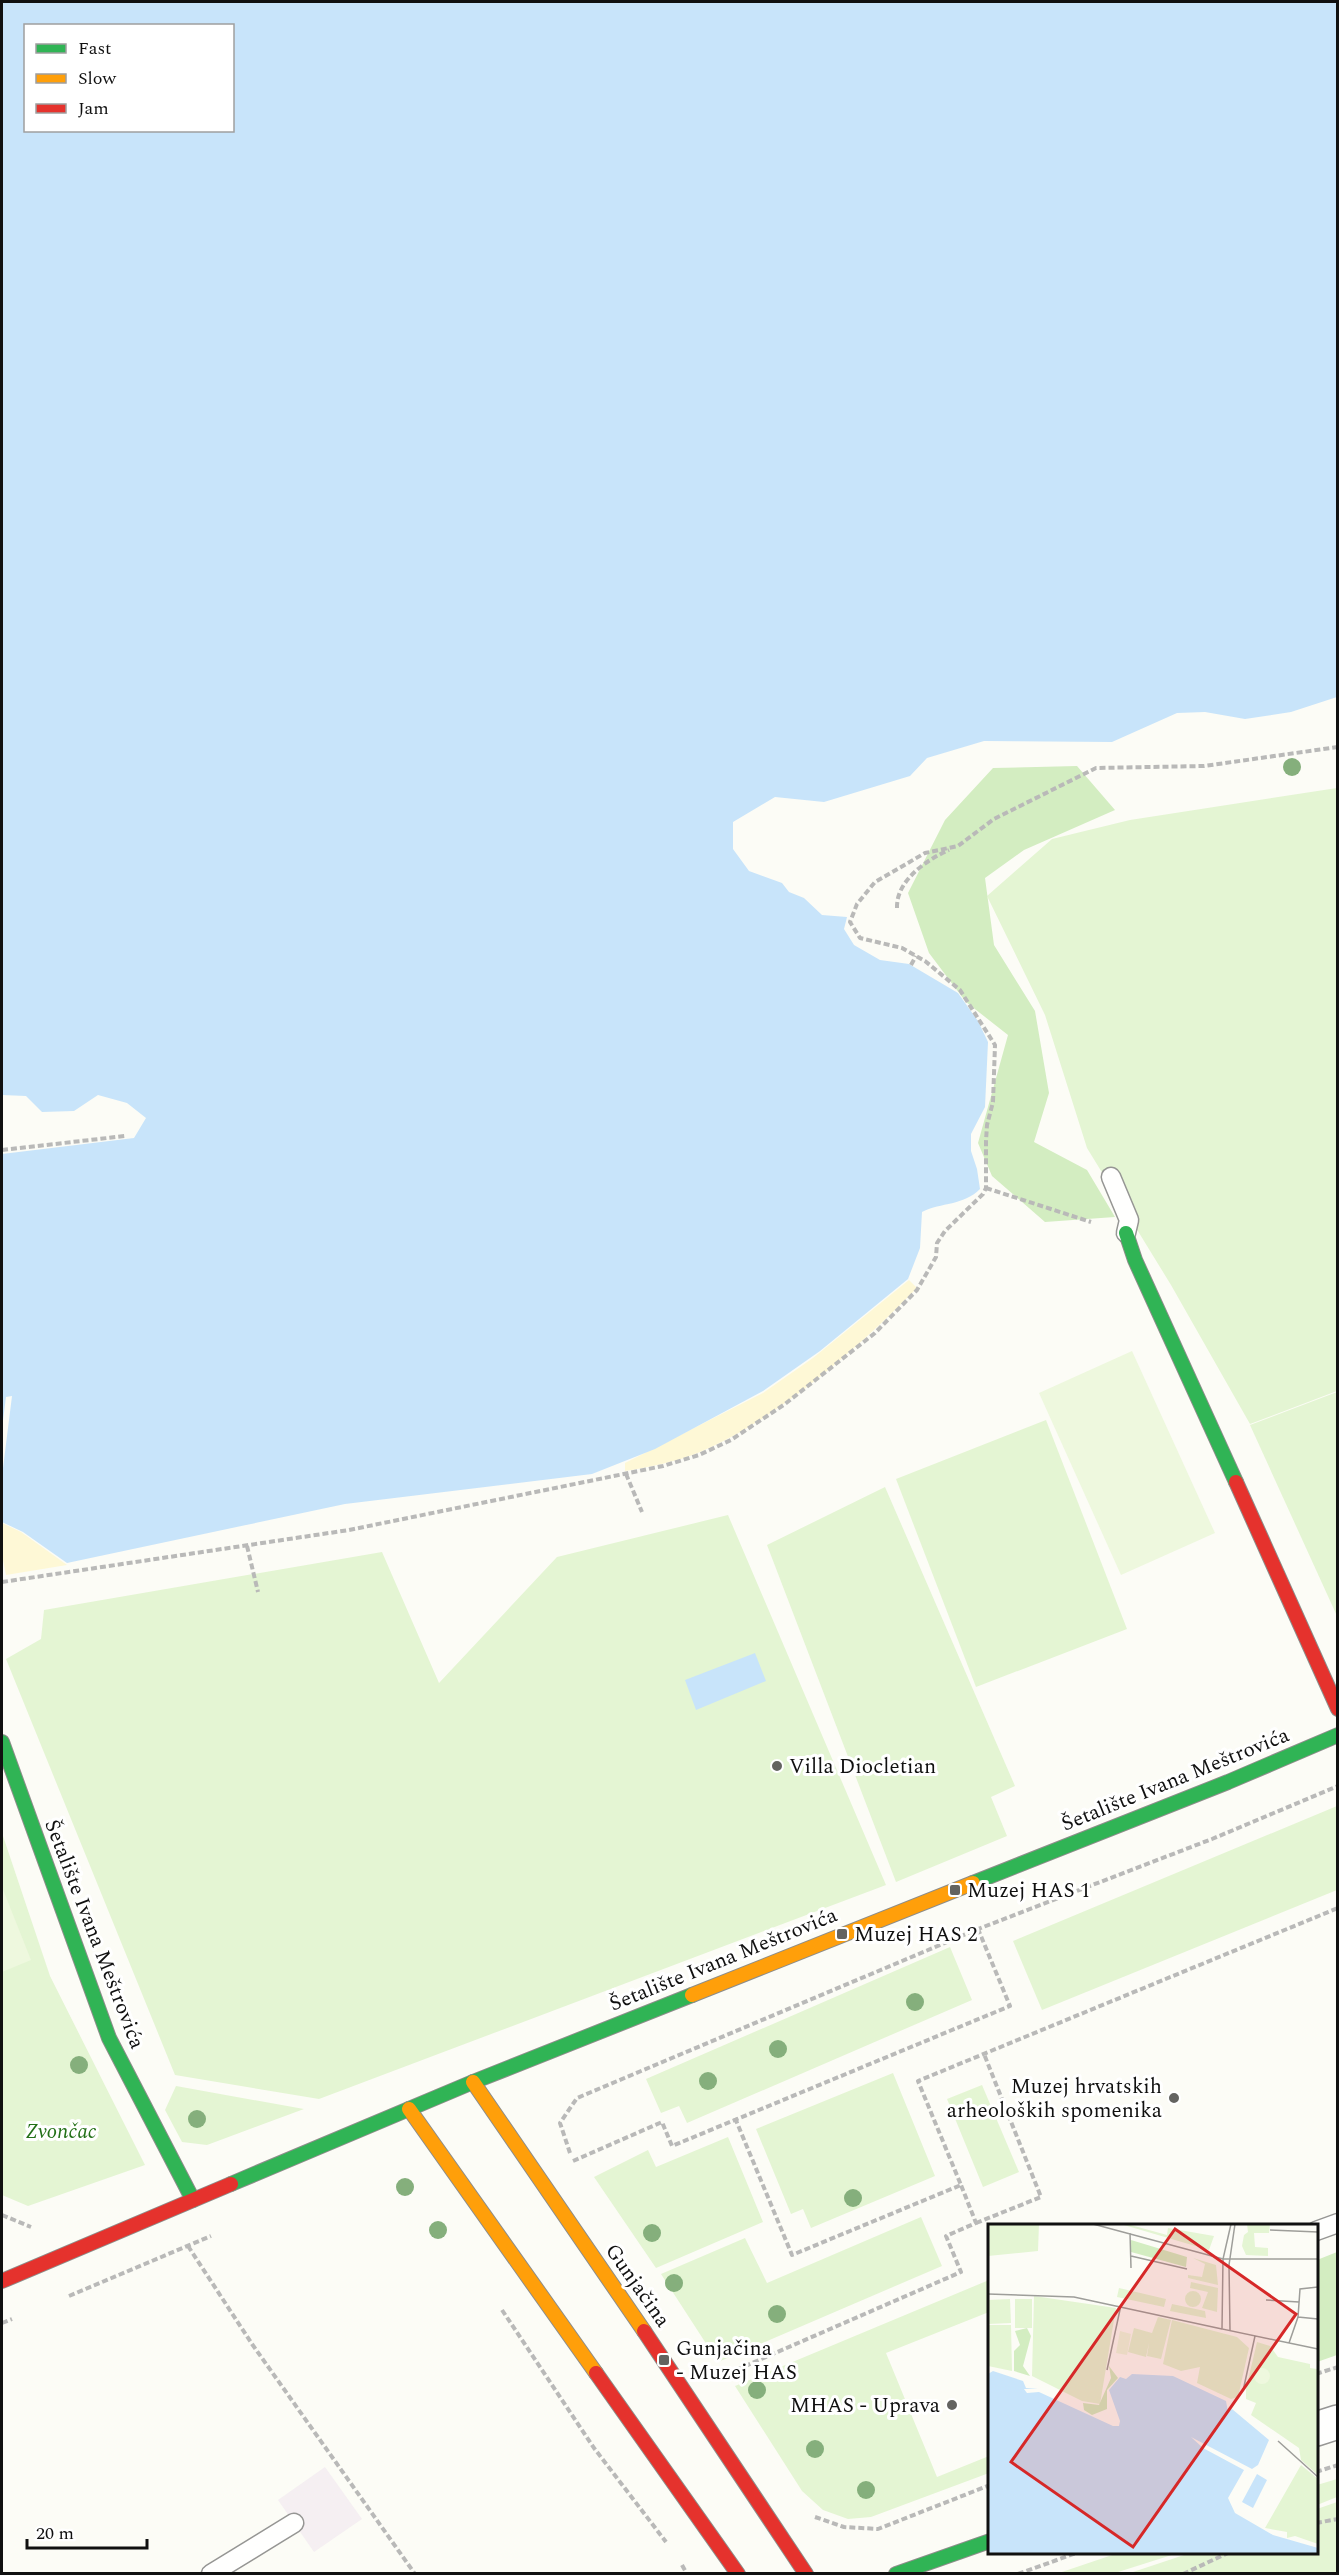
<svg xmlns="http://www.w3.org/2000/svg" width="1339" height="2575" font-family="Spectral,serif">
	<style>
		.industrial { fill: #f5eff2 }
		.green { fill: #e4f5d3 }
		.forest { fill: #d3edc1 }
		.sand { fill: #fef8d6 }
		.pitch { fill: #eef8de }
		.water { fill: #c8e4fa; fill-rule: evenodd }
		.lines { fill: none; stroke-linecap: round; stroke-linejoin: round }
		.lane-casing { stroke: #969694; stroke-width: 21 }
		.street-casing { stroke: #969694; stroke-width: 36 }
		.fast-casing { stroke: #8d8d8a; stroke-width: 16 }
		.slow-casing { stroke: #8d8d8a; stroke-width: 16 }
		.jam-casing { stroke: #8d8d8a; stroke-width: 16 }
		.path { stroke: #b9b9b8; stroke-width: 4; stroke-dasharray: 6 3; stroke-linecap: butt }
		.lane { stroke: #fffffe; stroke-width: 18 }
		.street { stroke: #fffffe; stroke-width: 33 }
		.fast { stroke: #30b455; stroke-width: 14 }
		.slow { stroke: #ff9f0a; stroke-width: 14 }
		.jam { stroke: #e5322d; stroke-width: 14 }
		.tree { fill: #85af7c }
		.poi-dot { fill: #636360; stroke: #fff; stroke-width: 2 }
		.labels { text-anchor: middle; stroke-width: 6; stroke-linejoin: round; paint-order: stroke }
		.poi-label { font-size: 21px; fill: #101010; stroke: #fff; text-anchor: start }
		.street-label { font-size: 21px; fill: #101010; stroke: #fff }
		.park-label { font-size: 21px; font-style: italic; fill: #237018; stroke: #fff }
		.inset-road { fill: none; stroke: #9e9e9a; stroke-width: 1.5 }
		.view { fill: #d62828; fill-opacity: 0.15; stroke: #d62828; stroke-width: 3 }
		.inset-edge { fill: none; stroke: #101010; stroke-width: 3 }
	</style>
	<rect width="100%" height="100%" fill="#fcfcf6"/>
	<polygon class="industrial" points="325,2467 362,2519 314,2552 278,2500"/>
	<g class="green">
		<polygon points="1337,788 1337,1391 1250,1424 1171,1285 1087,1148 1045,1015 987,896 1052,839 1130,820"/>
		<polygon points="1337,1392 1338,1392 1337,1616 1250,1425"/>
		<polygon points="1046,1420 1127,1629 976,1687 896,1479"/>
		<polygon points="885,1487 1015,1786 991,1797 1007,1836 896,1882 767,1545"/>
		<polygon points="728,1515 886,1885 319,2099 175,2075 6,1659 41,1639 44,1610 382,1552 439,1683 557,1557"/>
		<polygon points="1337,1806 1337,1890 1042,2010 1013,1941"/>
		<polygon points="2,1833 50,1976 145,2165 28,2206 2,2195"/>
		<polygon points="950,1947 972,2000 687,2123 679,2106 661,2113 646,2079"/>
		<polygon points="893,2073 935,2176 811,2228 803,2209 791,2214 756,2129"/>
		<polygon points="982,2085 1019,2172 983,2187 947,2099"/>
		<polygon points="176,2086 304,2109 207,2145 182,2142 165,2110"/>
		<polygon points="728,2137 763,2222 656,2268 594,2177 648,2150 656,2167"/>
		<polygon points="921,2217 942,2266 718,2362 661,2274 745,2238 767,2283"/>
		<polygon points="989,2280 989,2312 886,2353 937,2477 989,2456 989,2473 871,2517 848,2519 823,2510 802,2491 735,2386"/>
		<polygon points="1337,2479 1337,2497 1317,2505 1317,2485"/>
		<polygon points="1337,2502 1336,2573 1130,2573 1190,2553 1316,2552 1317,2509"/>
		<polygon points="1121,2552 1178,2553 1115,2573 1059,2573"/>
	</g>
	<g class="forest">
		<polygon points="1077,766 1115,810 1024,850 985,878 994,945 1035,1011 1049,1093 1034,1142 1087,1170 1115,1217 1045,1222 992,1176 978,1143 1008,1035 966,1002 929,953 908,893 945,820 993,768"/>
		<polygon points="1337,2252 1337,2355 1317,2362 1317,2260"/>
	</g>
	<g class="sand">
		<path d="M909 1280 917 1288C858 1348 777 1420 700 1452 676 1462 650 1467 625 1471V1463L763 1393 813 1358Z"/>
		<polygon points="2,1523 21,1532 67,1565 6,1575 2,1555"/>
	</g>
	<g class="pitch">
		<polygon points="1132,1351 1215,1533 1121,1575 1039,1393"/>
		<polygon points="2,1887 31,1960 2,1972"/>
	</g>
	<g class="water">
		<path d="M2 2H1337V697L1291 712 1245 719 1205 712 1177 713 1112 742 984 741 927 758 910 776 824 802 775 797 733 822V849L749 871 782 883 789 892 804 898 822 915 847 917 844 929 854 945 880 960 909 964 958 993 978 1021 988 1042 985 1107 971 1134V1151L977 1169 980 1189C963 1206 942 1202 922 1212L920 1248 908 1279 820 1351 763 1391 655 1449 592 1474 345 1504 67 1563 23 1532 2 1522V1476L12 1396 6 1397 2 1428V1154L134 1138 146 1118 127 1103 98 1095 74 1111 42 1112 26 1096 2 1095ZM26 26H232V130H26Z"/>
		<polygon points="755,1653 766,1681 696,1710 685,1680"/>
	</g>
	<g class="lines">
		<g class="lane-casing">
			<g id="lane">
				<polyline points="1111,1177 1129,1220 1126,1233"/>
				<polyline points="1316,2231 1338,2223"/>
				<polyline points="211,2574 294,2523"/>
			</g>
		</g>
		<g class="street-casing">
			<polyline id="street" points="1316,2429 1338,2422"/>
		</g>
		<g class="fast-casing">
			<g id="fast">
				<polyline points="1126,1233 1135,1260 1236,1482"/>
				<polyline points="2,1742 109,2038 193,2200"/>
				<polyline points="973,1883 1228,1782 1338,1735"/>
				<polyline points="231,2184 473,2082 692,1995"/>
				<polyline points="896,2574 990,2541"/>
			</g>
		</g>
		<g class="slow-casing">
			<g id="slow">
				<polyline points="692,1995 973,1883"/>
				<polyline points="473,2082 644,2331"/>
				<polyline points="409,2109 596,2373"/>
			</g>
		</g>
		<g class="jam-casing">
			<g id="jam">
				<polyline points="1236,1482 1338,1709"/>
				<polyline points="2,2281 231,2184"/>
				<polyline points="644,2331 806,2574"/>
				<polyline points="596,2373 738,2574"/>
			</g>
		</g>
		<g class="path">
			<path d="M897 908C896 881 926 860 949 850"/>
			<polyline points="911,965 916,956"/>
			<polyline points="2,1150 125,1136"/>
			<polyline points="986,1188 1091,1222"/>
			<polyline points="626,1474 642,1512"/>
			<polyline points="247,1546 258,1592"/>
			<polyline points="2,1582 349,1530 663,1466 699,1455 731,1440 785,1404 875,1333 917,1290 936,1257 937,1243 945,1231 983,1194 986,1188 986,1141 987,1125 993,1102 995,1045 960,990 925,961 902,948 860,938 850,922 857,904 875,882 925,853 958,846 994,819 1096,768 1204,766 1338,747"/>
			<polyline points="735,2118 792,2255 961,2185 918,2081 1338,1908"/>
			<polyline points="570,2153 560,2123 577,2098 978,1929 1212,1839 1338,1786"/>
			<polyline points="573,2161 662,2122 672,2146 1010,2006 978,1929"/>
			<polyline points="2,2215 31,2227"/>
			<polyline points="976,2223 1041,2197 984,2054"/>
			<polyline points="188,2246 252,2344 415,2574"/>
			<polyline points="69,2296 211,2236"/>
			<polyline points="502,2310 594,2448 666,2542"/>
			<polyline points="2,2323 12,2319"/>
			<polyline points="1316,2374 1338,2367"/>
			<polyline points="720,2377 961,2272 946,2236 976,2223 961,2185"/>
			<polyline points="1316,2472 1338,2465"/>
			<polyline points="815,2517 844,2527 878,2529 990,2485"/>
			<polyline points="1316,2523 1338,2519"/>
			<polyline points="682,2565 687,2574"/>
			<polyline points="1018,2574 1079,2552"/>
			<polyline points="1183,2574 1230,2552"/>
		</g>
		<use href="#lane" class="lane"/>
		<use href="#street" class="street"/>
		<use href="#fast" class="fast"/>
		<use href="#slow" class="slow"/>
		<use href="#jam" class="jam"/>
	</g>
	<g class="tree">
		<circle cx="1292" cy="767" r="9"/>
		<circle cx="915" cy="2002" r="9"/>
		<circle cx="778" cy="2049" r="9"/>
		<circle cx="79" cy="2065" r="9"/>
		<circle cx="708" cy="2081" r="9"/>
		<circle cx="197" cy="2119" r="9"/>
		<circle cx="405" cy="2187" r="9"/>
		<circle cx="853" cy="2198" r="9"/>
		<circle cx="438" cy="2230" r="9"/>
		<circle cx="652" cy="2233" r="9"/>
		<circle cx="674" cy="2283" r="9"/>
		<circle cx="777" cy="2314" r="9"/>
		<circle cx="757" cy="2390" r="9"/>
		<circle cx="815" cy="2449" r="9"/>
		<circle cx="866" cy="2490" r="9"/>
	</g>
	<g class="poi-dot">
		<circle cx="777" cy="1766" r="6"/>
		<rect x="949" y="1884" width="12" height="12" rx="3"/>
		<rect x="836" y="1928" width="12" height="12" rx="3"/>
		<circle cx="1174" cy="2098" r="6"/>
		<rect x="658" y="2354" width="12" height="12" rx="3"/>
		<circle cx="952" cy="2405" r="6"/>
	</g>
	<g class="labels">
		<g class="poi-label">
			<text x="789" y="1773">Villa Diocletian</text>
			<text x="967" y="1897">Muzej HAS 1</text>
			<text x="854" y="1941">Muzej HAS 2</text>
			<text x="1162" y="2093" text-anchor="end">Muzej hrvatskih<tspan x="1162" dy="24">arheoloških spomenika</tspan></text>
			<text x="676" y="2355">Gunjačina<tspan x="676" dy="24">- Muzej HAS</tspan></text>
			<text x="940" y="2412" text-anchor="end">MHAS - Uprava</text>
		</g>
		<g class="street-label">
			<text transform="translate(1175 1779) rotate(-22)" y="7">Šetalište Ivana Meštrovića</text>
			<text transform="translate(95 1934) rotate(69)" y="7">Šetalište Ivana Meštrovića</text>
			<text transform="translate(723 1959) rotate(-22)" y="7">Šetalište Ivana Meštrovića</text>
			<text transform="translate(638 2285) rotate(55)" y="7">Gunjačina</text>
		</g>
		<g class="park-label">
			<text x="61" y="2138">Zvončac</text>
		</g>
	</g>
	<g transform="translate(988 2224)">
		<rect width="330" height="330" fill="#fcfcf6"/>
		<path d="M0 0H51L50 27 0 32ZM139 0 179 11 180 4 226 12 221 26 136 1ZM259 0H282L281 9H266L267 23 280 24V32L258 31 254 22 256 11 260 8ZM205 34 228 41 230 61 200 54V51L214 53 217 40ZM203 58 230 64 229 88 214 84 220 68 202 64ZM131 64 178 75 176 83 129 73ZM197 75a8 8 0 1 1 16 0a8 8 0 1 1-16 0ZM46 72 128 84 112 180 94 177 44 152ZM22 75 23 99 0 100V76ZM27 75H44V104H27ZM184 80 217 87 218 94 182 87ZM170 93 183 96 173 135 159 132 161 119 158 133 140 128 146 104 164 109ZM184 96 249 113 261 124 250 173 243 175 209 159 212 143 193 147 175 140ZM0 101H23L24 147 0 142ZM269 118 282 122 290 133 322 140V144L329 145 330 142V251L313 236 311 224 263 191 268 179 258 175V165ZM313 241 330 255V320L307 312 299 314V308L277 304Z" fill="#e4f5d3"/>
		<path d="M143 16 199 33 198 43 143 28ZM39 104 43 112 35 142 42 152 26 147V127L32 121 27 107ZM121 142 130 154 119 166V185L104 191 96 186 95 179 111 181 123 154Z" fill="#d3edc1"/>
		<path d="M132 107 143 110 139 131 128 129ZM266 152a8 8 0 1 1 16 0a8 8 0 1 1-16 0Z" fill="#eef8de"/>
		<path d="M5 147 35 157 38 164 50 165H36L39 169 51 168 125 202H131L132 197 121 166 132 153 138 155 144 150 185 152 238 177 240 188 244 185 281 216 270 241 264 245 203 213 215 224 256 246 240 274 247 289 285 311 330 324V330H0V150ZM269 250 279 256 265 284 254 278Z" fill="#c8e4fa"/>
		<path class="inset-road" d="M105 0 235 35H330M243 0 235 35 234 105 330 125M282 6 330 8M142 9 143 44M143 32 199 45M0 70 86 73 234 105M278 76 311 78M310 93 330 95M242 106 241 41 247 0M301 119 310 93 312 65 330 63M119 146 133 81M255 167 267 112M290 217 330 253"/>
		<path class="view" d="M187 5 308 90 145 323 23 238Z"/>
		<rect width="330" height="330" class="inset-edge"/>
	</g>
	<rect width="1339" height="2575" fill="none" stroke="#101010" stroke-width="6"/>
	<rect x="24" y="24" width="210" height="108" fill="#ffffff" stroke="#9f9f9f" stroke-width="1.5"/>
	<rect x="36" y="44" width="30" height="9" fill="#30b455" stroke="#9f9f9f" stroke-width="1.5"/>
	<text x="78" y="54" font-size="18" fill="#101010">Fast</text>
	<rect x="36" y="74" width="30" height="9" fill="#ff9f0a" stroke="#9f9f9f" stroke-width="1.5"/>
	<text x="78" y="84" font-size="18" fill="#101010">Slow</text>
	<rect x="36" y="104" width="30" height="9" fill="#e5322d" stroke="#9f9f9f" stroke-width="1.5"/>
	<text x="78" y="114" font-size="18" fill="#101010">Jam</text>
	<path d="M27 2539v9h120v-9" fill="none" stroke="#101010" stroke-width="3"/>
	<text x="36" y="2539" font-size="18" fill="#101010" stroke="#ffffff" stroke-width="4.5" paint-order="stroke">20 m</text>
</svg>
